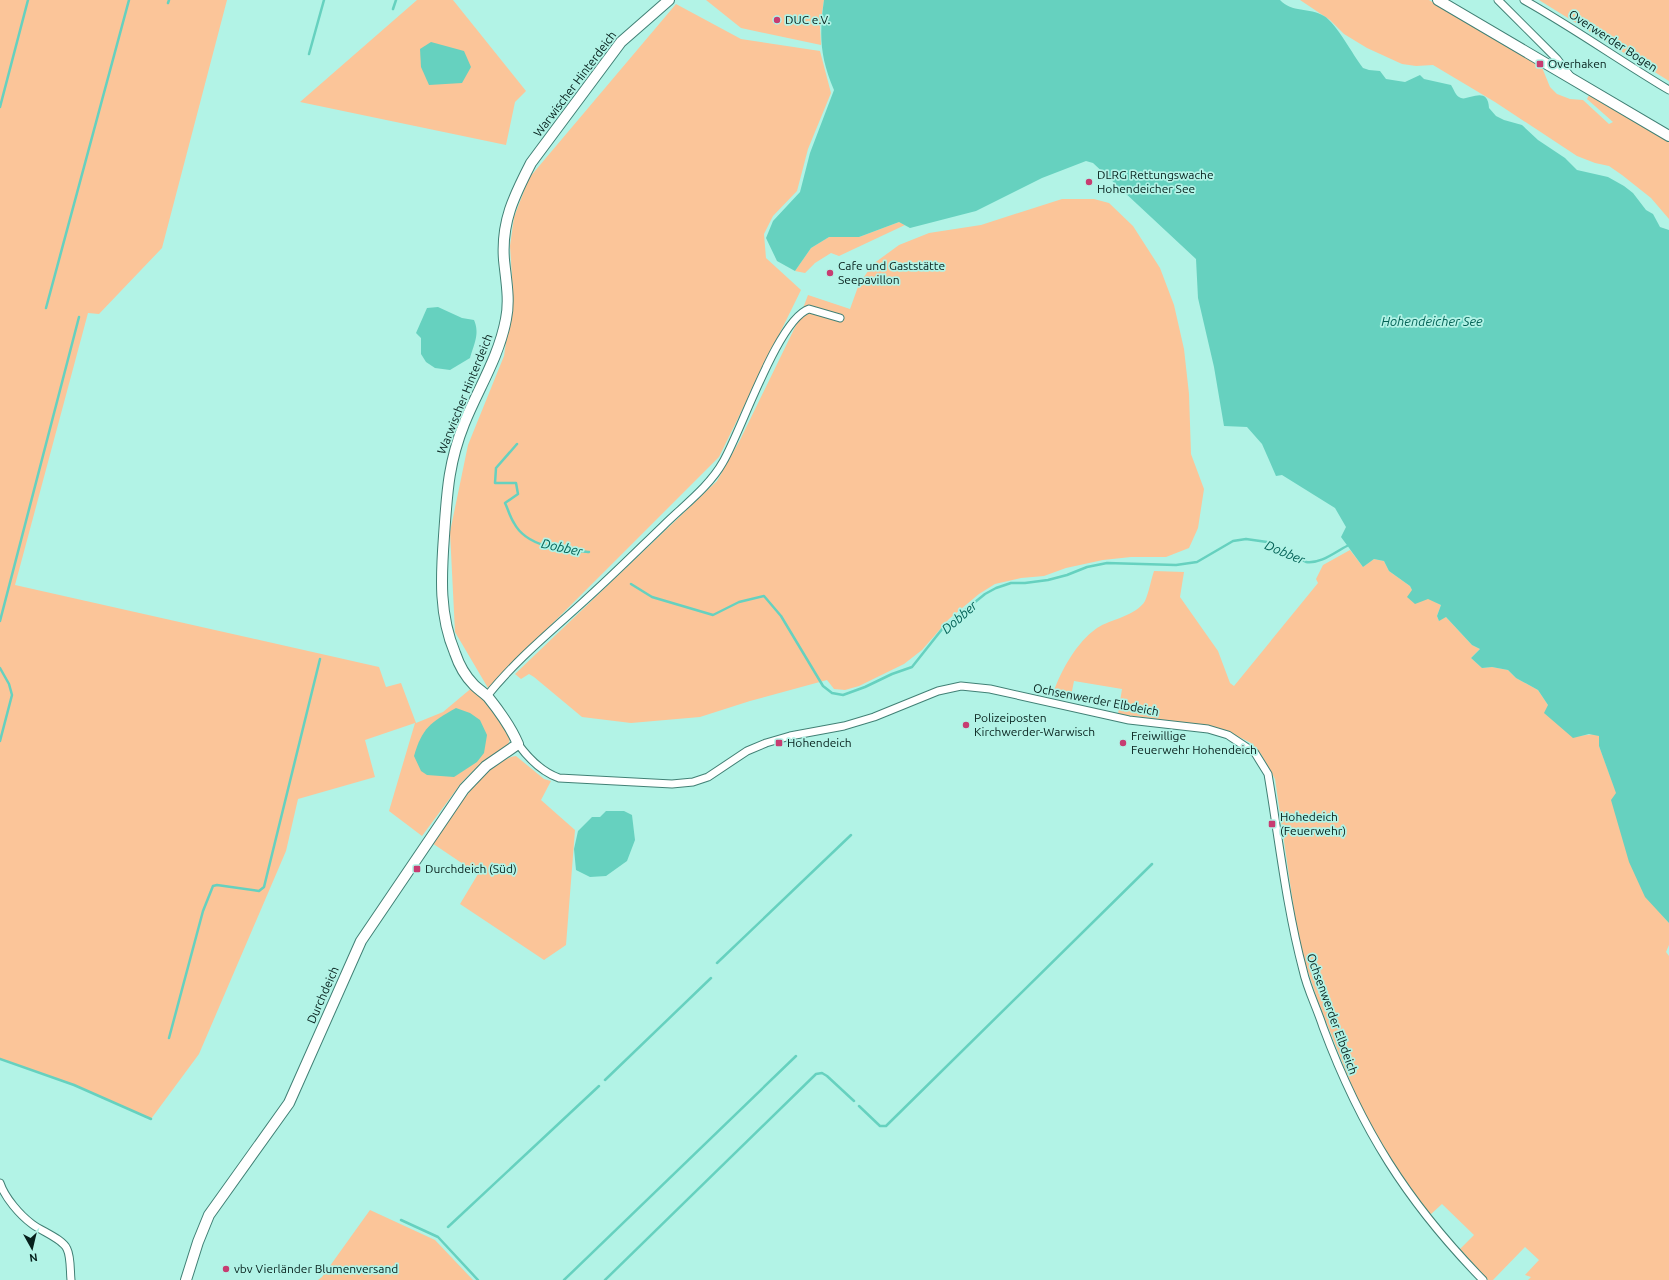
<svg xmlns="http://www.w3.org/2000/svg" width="1669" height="1280" font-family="Ubuntu,sans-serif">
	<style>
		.green { fill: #fbc599 }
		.water { fill: #66d1bf }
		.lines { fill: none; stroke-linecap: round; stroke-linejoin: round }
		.stream { stroke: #66d1bf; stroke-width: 2.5 }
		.street-casing { stroke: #418075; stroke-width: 9 }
		.secondary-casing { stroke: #418075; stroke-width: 12 }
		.street { stroke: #fff; stroke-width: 7 }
		.secondary { stroke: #fff; stroke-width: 10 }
		.poi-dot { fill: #c73c71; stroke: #b2f3e6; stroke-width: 1.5 }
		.labels { text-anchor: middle; stroke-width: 3.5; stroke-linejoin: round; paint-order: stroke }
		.poi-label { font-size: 12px; fill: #06201c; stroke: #b2f3e6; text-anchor: start }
		.street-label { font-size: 12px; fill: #06201c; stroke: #b2f3e6 }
		.water-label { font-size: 13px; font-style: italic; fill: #046357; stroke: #b2f3e6 }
	</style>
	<rect width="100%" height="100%" fill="#b2f3e6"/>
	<g class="green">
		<polygon points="0,0 227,0 162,248 99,314 88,313 15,585 379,667 386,687 401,683 416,723 443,712 474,686 509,731 510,739 508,745 477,767 462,782 422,836 389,811 415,723 365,740 375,777 298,799 286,851 199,1054 151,1119 74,1085 0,1059"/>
		<polygon points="417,0 453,0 526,91 515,102 506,145 300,102"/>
		<polygon points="706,0 824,0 820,26 821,45 741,28"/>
		<polygon points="1300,0 1429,0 1541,65 1550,87 1557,94 1570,99 1583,100 1609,124 1613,122 1587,99 1589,95 1669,140 1669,219 1651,198 1622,175 1609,166 1595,163 1577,156 1495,102 1433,65 1416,66 1402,64 1367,48 1344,34 1330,20"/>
		<polygon points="1539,0 1669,0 1669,81"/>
		<polygon points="676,4 741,39 820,51 831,93 808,149 797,191 773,216 764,234 766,258 801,290 719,457 488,688 455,632 450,532 468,445 504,356 513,294 510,246 514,217 529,178"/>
		<polygon points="1062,199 1094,199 1109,203 1133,226 1160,268 1174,305 1184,349 1189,394 1191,454 1204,489 1198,528 1189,548 1166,557 1131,557 1103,560 1066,568 1044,576 1021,578 995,584 979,594 949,619 922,650 904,664 859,686 845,690 834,689 827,680 750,701 700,717 631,723 582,717 534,677 529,674 521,679 515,674 717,481 740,440 799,319 808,295 850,309 859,284 873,264 899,245 929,233 981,225"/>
		<polygon points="899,222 905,225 839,256 831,253 815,263 805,273 795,271 811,248 829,237 859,237"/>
		<path d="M1350 550 1363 567 1374 559 1384 561 1389 571 1410 586 1412 590 1441 605 1437 616 1439 621 1445 616 1472 645 1480 649 1471 658 1482 668 1492 667 1508 670 1516 678 1538 690 1548 705 1578 736 1595 734 1599 736V746L1661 914 1669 923V945L1666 952 1669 956V1280H1528L1531 1277 1525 1275 1539 1260 1525 1247 1493 1280H1488L1460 1249 1474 1235 1442 1204 1430 1215 1392 1163 1373 1130 1357 1099 1319 1004 1299 945 1275 779 1261 754 1251 743 1225 730 1205 725 1118 714 1122 689 1074 681 1071 696 1053 693C1062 669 1076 643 1097 628 1111 619 1136 616 1145 601 1149 592 1151 580 1154 571L1184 572 1180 597 1218 651 1230 683 1234 686 1318 583 1316 579 1323 565Z"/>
		<path d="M516 756 544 779 551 781 541 800 575 830 566 945 544 960 460 904 478 874 432 843C449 819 487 760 516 756Z"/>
		<polygon points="370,1210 435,1240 473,1280 318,1280 322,1277"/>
	</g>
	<g class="water">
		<path d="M824 0H1280C1292 13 1309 7 1324 16 1336 23 1353 55 1363 68L1369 70 1380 71 1386 79 1405 82 1420 75 1424 79 1451 85C1454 89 1455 96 1461 98 1468 101 1488 85 1489 108L1496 116 1504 120 1522 125 1538 140 1565 158 1577 170 1608 177 1624 186 1633 193 1646 210 1653 214 1660 227 1669 230V923L1645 897 1629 862 1611 800 1616 793 1599 746V736L1589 734 1573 738 1544 713 1548 705 1538 690 1516 678 1508 670 1492 667 1482 668 1471 658 1480 649 1472 645 1446 617 1439 621 1437 616 1441 605 1428 599 1415 604 1407 597 1412 590 1410 586 1389 571 1384 561 1374 559 1363 567 1341 537 1346 527 1335 508 1282 475 1276 476 1262 444 1247 427 1224 426 1214 367 1198 298 1196 259 1093 163 1086 161 1042 178 976 211 910 228 899 222 859 237H829L811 248 795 271 777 261 766 238 773 221 800 192 810 153 834 90C820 57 819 36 824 0Z"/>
		<polygon points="431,42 464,51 471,67 462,83 429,85 421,67 420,49"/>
		<path d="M438 307 462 318 474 320C480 334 474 344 470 358L450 370 435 368 426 362 421 354V338L416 333 427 308Z"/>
		<path d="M456 708 470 713 480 720 487 735 484 753 477 762 454 777 427 775 421 771 414 756C422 728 431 722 456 708Z"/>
		<polygon points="606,811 624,811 632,815 635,840 627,861 606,876 590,877 576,870 574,849 578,831 592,817 600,817"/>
	</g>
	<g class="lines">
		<g class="stream">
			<polyline points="168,3 169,0"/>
			<polyline points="393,9 396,0"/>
			<polyline points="309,54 324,0"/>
			<polyline points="0,107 28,0"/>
			<polyline points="46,308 129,0"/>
			<path d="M517 444 496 468 495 483H516L518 494 505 503C508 509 510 517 514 523 527 548 564 550 589 552"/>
			<path d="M631 584 652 597 713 615 739 602 764 596 781 616 823 686 832 693 843 695 865 687 892 674 912 667 943 628 985 594 996 588 1011 583H1025L1048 580 1067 575 1087 567 1107 563 1176 565 1197 562 1233 541 1246 539 1267 542 1306 562C1321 564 1335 552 1347 546"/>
			<polyline points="0,621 79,317"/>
			<polyline points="0,668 9,684 12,695 0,741"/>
			<polyline points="717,963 851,835"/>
			<polyline points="169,1038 203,911 213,886 217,885 259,891 264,887 320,659"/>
			<polyline points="0,1059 74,1085 151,1119"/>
			<polyline points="605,1080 711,978"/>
			<polyline points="859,1106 880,1126 886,1126 1152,864"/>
			<polyline points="401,1220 438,1237 478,1280"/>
			<polyline points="448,1227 599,1086"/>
			<polyline points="564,1280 796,1056"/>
			<polyline points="605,1280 816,1074 822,1073 827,1076 854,1101"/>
		</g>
		<g class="street-casing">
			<g id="street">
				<polyline points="1498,0 1557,59 1570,76"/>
				<path d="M1524 0C1574 28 1620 61 1669 90"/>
				<path d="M487 696C515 661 549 633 582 603 610 578 636 552 663 526 683 506 709 487 723 462 741 432 778 319 809 309L840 318"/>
				<path d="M518 744C529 759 542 772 559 778L672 784 693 782 708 777 747 751 766 743 790 736 844 726 874 717 938 691 961 686 990 689 1129 720 1208 729 1228 735 1255 753 1268 774C1279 839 1286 906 1303 970 1307 989 1317 1008 1323 1027 1361 1129 1407 1202 1483 1280"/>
				<path d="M0 1183C5 1198 20 1215 32 1224 41 1231 63 1239 67 1249 71 1257 70 1271 71 1280"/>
			</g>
		</g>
		<g class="secondary-casing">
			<g id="secondary">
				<polyline points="1438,0 1669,136"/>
				<path d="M186 1280 198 1242 209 1215 289 1103 361 941 464 789 486 766 518 744C511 727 500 712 488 697 484 693 478 689 474 685 465 676 459 665 455 653 439 615 441 577 444 536 447 494 448 464 464 424 478 389 499 357 506 319 510 300 506 280 504 260 501 222 514 196 531 163L621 42 669 0"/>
			</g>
		</g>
		<use href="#street" class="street"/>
		<use href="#secondary" class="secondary"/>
	</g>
	<g class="poi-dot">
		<circle cx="777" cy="20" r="4"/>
		<rect x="1536" y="60" width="8" height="8" rx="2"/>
		<circle cx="1089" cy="182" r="4"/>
		<circle cx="830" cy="273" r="4"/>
		<circle cx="966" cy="725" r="4"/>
		<rect x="775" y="739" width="8" height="8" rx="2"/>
		<circle cx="1123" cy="743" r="4"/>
		<rect x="1268" y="820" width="8" height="8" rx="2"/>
		<rect x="413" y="865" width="8" height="8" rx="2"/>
		<circle cx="226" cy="1269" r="4"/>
	</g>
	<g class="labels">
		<g class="poi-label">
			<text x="785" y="24">DUC e.V.</text>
			<text x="1548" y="68">Overhaken</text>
			<text x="1097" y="179">DLRG Rettungswache<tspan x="1097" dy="14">Hohendeicher See</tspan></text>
			<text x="838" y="270">Cafe und Gaststätte<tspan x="838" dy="14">Seepavillon</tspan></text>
			<text x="974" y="722">Polizeiposten<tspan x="974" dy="14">Kirchwerder-Warwisch</tspan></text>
			<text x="1131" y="740">Freiwillige<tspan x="1131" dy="14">Feuerwehr Hohendeich</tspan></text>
			<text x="787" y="747">Hohendeich</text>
			<text x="1280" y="821">Hohedeich<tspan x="1280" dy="14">(Feuerwehr)</tspan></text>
			<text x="425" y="873">Durchdeich (Süd)</text>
			<text x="234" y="1273">vbv Vierländer Blumenversand</text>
		</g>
		<g class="street-label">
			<text transform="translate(1613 41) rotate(33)" y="4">Overwerder Bogen</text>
			<text transform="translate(575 84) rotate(-53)" y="4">Warwischer Hinterdeich</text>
			<text transform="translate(465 394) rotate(-68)" y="4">Warwischer Hinterdeich</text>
			<text transform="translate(1096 700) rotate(11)" y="4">Ochsenwerder Elbdeich</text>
			<text transform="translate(323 995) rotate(-66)" y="4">Durchdeich</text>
			<text transform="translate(1332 1014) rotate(70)" y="4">Ochsenwerder Elbdeich</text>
		</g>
		<g class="water-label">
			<text x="1432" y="326">Hohendeicher See</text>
			<text transform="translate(562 547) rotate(12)" y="5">Dobber</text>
			<text transform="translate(1285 552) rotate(23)" y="5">Dobber</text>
			<text transform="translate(959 617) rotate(-41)" y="5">Dobber</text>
		</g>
	</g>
	<g transform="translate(32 1248) rotate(172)" stroke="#b2f3e6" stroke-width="3" paint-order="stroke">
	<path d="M0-3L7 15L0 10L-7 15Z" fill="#06201c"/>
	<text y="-6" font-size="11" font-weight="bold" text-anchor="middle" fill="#06201c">N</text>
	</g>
</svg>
